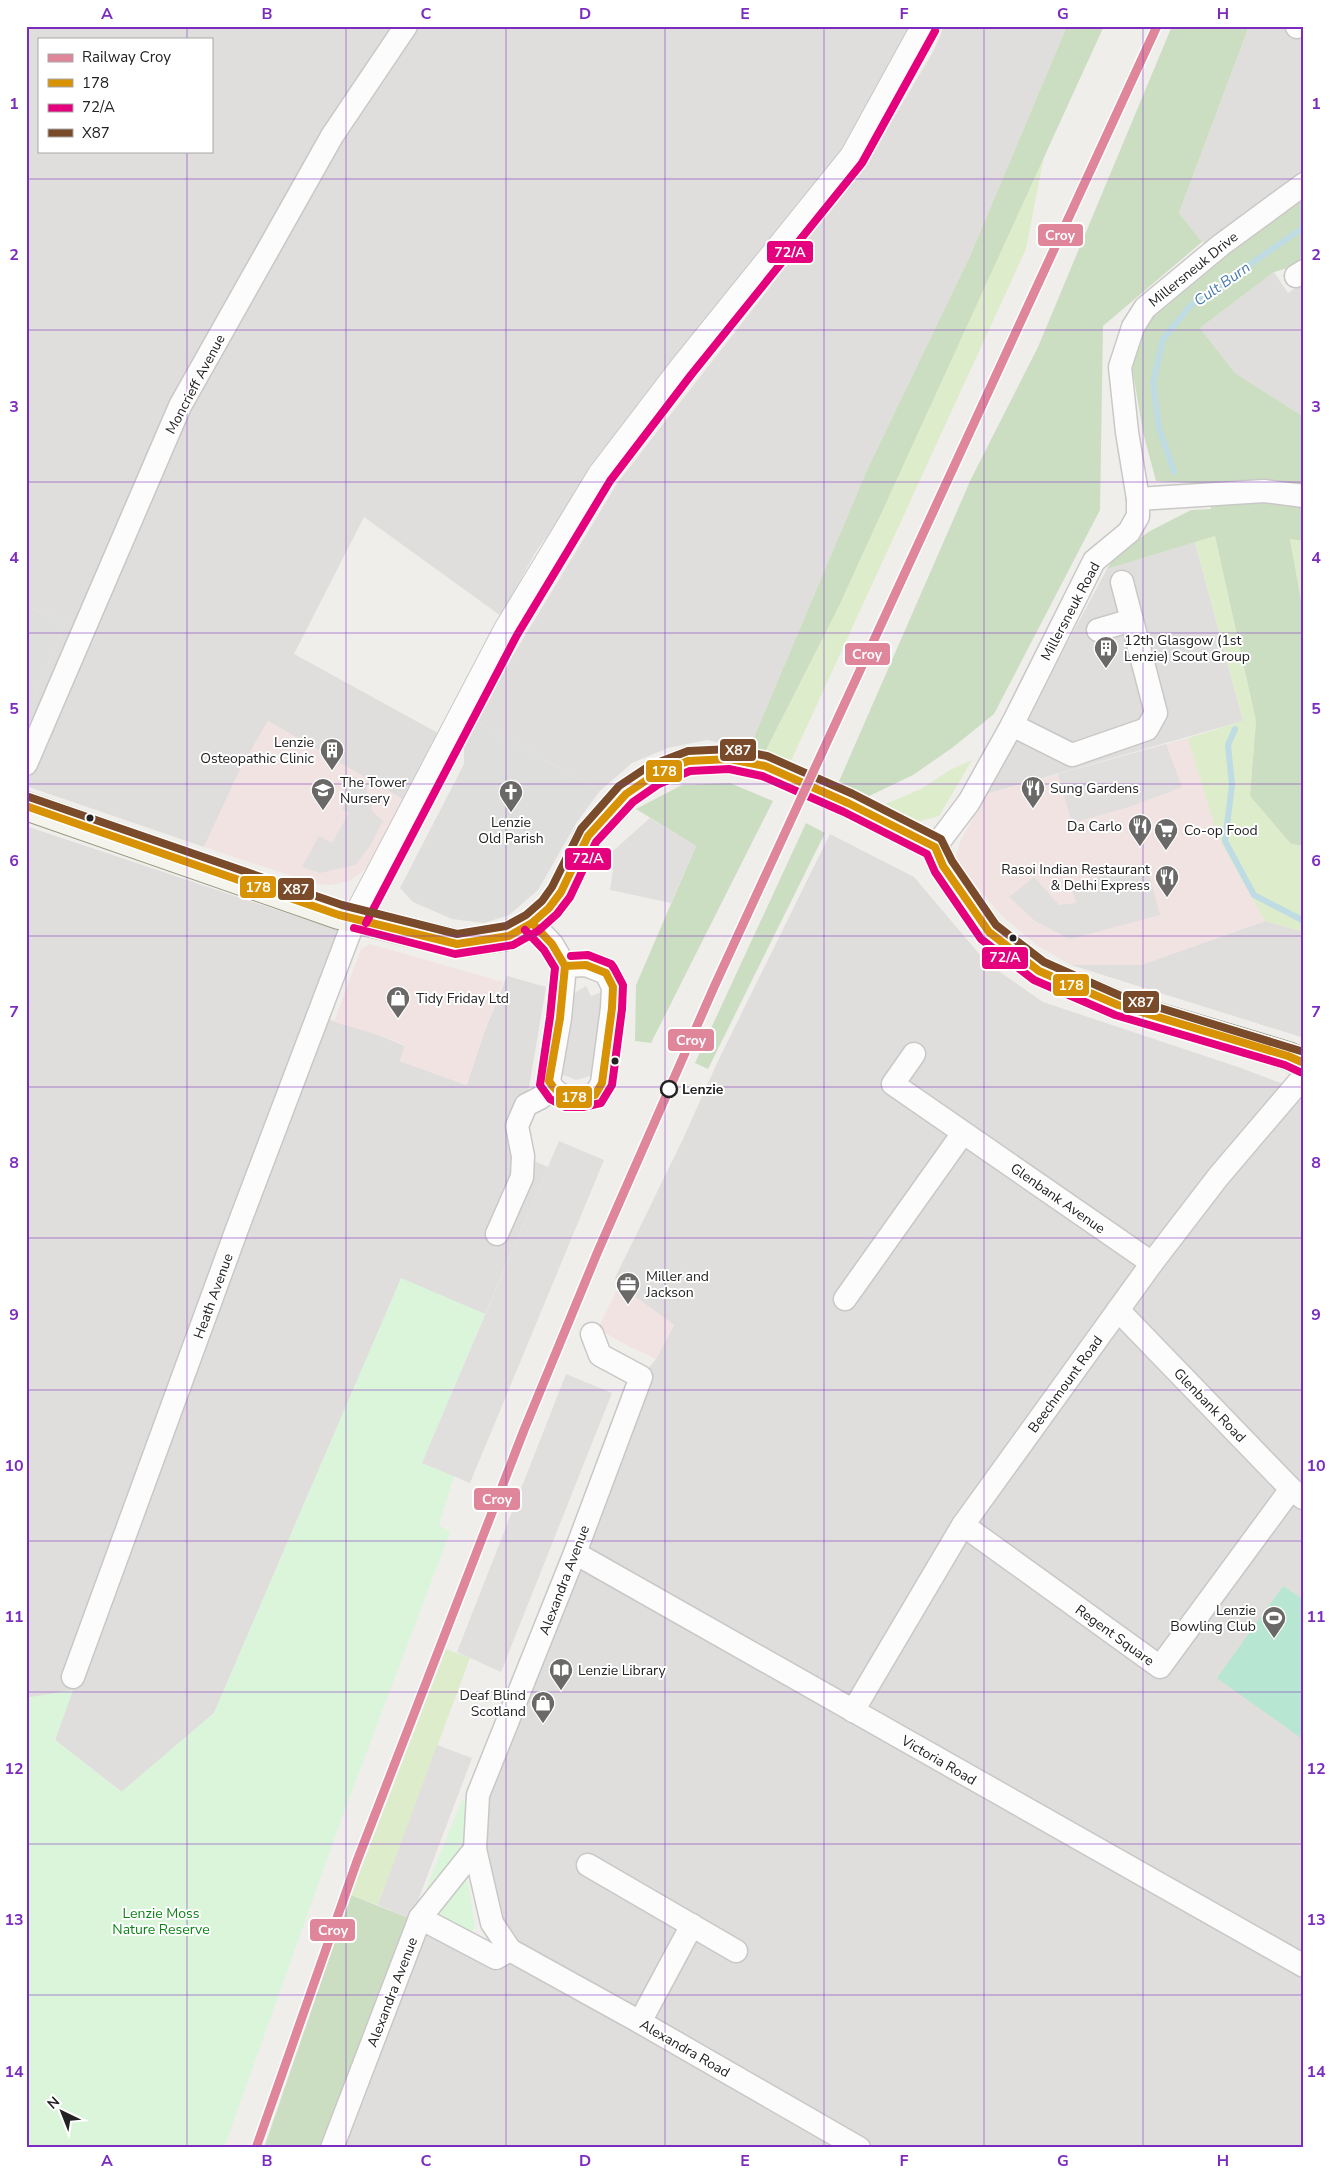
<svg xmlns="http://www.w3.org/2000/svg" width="1330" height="2174" font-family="'Nunito Sans',sans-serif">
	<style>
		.residential { fill: #dfdedc; fill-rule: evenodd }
		.commercial { fill: #f1e3e1 }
		.religious { fill: #dededc }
		.grass { fill: #ddeccb }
		.forest { fill: #cbdec1 }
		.park { fill: #daf5da }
		.pitch { fill: #b7e6d2 }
		.parking { fill: #e0dfde }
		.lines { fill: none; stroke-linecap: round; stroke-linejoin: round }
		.stream { stroke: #bfdbe3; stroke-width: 6 }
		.minor-casing { stroke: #c9c8c7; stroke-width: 25 }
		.tertiary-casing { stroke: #c9c8c7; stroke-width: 30 }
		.secondary-casing { stroke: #999a82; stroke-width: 30 }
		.minor { stroke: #fdfcfc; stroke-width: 22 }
		.tertiary { stroke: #fdfcfc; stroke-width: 28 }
		.secondary { stroke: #f4f4ed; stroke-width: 28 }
		.bus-1-casing { stroke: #fff; stroke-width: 11 }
		.bus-2-casing { stroke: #fff; stroke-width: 11 }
		.bus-3-casing { stroke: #fff; stroke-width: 11 }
		.bus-1 { stroke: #d79205; stroke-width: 8 }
		.bus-2 { stroke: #e5007d; stroke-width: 8 }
		.bus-3 { stroke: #7a4b2a; stroke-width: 8 }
		.rail-1-casing { stroke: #fff; stroke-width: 12 }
		.rail-1 { stroke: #df869b; stroke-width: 9 }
		.grid { fill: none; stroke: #7b2cbf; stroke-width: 1; stroke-opacity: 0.55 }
		.bus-dot { fill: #222; stroke: #fff; stroke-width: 2 }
		.stop-dot { fill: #fff; stroke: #222; stroke-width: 2.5 }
		.labels { text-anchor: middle; stroke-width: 4; stroke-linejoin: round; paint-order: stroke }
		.street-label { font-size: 14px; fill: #222; stroke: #fff }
		.poi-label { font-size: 14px; fill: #222; stroke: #fff; text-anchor: start }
		.stop-label { font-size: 14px; font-weight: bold; fill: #222; stroke: #fff; text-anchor: start }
		.park-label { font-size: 14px; fill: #0c8416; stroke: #fff }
		.water-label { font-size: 15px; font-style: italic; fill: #4a7aab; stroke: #fff }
		.line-badge { stroke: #fff; stroke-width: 2 }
		.badge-label { font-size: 14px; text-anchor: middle; font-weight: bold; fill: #fff }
		.neatline { fill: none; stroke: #7b2cbf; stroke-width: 2 }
		.grid-label { font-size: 16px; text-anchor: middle; font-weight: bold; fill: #7b2cbf }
	</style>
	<rect width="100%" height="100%" fill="#f0eeeb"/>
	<g class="residential">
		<path d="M26 26H913L849 141 568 507 535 553 501 616 364 517 294 654 438 733 404 800 268 721 240 770 204 847 26 786V715L66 622 26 606ZM39 39H211V151H39Z"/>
		<polygon points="944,26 1067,26 970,256 867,470 749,749 707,740 668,748 632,763 600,791 474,720 618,482 866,164 933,52"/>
		<polygon points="1249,26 1304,26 1304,184 1221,245 1202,242 1179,213"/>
		<polygon points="1274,272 1288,293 1304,282 1304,417 1235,373 1200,328"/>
		<polygon points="1195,542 1243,721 986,794 1107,569"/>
		<polygon points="26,826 349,934 318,1016 376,1034 405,1046 400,1061 466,1085 484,1033 507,976 546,987 526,1105 523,1156 548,1167 485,1314 401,1279 214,1713 122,1792 55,1740 73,1690 26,1698"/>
		<polygon points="830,834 914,877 987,963 1043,1002 1241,1068 1304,1092 1304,2148 325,2148 411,1919 496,1957 478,1795 641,1377 656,1359 674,1325 619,1285 615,1278 683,1139 718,1061"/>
		<polygon points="1265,921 1304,932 1304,1038 1071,965 1141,965"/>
	</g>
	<g class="commercial">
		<polygon points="268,721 404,800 378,853 361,873 349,881 331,885 316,884 204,847 240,770"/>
		<polygon points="1188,738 1217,835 1265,921 1141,965 1071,965 1038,946 1002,916 954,861 961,840 986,794"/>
		<polygon points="370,944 503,982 484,1033 467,1085 400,1061 405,1045 376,1034 334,1022 361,949"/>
		<polygon points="619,1285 674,1325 656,1359 628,1346 598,1329"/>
	</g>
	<g class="religious">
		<polygon points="26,606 66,622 26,715"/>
		<polygon points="474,720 600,791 577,822 538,890 509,915 484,923 452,919 413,902 400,888 464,764 464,747"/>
	</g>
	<g class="grass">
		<polygon points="1044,156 1026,249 791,761 766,750 839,606"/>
		<polygon points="1215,536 1256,721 1250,796 1291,844 1304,846 1304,932 1265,921 1217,835 1188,738 1243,721 1195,542"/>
		<polygon points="1290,538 1304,541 1304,617"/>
		<polygon points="972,760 939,816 917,822 881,806 921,789 950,770"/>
		<polygon points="446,1649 470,1658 378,1905 351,1895"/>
	</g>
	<g class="forest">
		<polygon points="1067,26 1104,26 839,606 766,750 749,749 867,470 970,256"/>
		<polygon points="1172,26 1249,26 1179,213 1202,242 1103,326 1100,510 994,714 952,748 913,775 865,798 837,786 971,479 1038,347"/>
		<polygon points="1304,197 1304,258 1291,267 1274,272 1200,328 1235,373 1304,417 1304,541 1290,539 1304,617 1304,846 1291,844 1250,796 1256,721 1215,536 1107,569 1117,554 1150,531 1191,510 1211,509 1210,484 1156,481 1143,432 1132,367 1147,322 1228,255"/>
		<polygon points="730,783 773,801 651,1043 635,1041 636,985 696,846 636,809 682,785"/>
		<polygon points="806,823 825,833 708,1069 695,1063"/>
		<polygon points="351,1895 411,1919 325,2148 264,2148"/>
	</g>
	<g class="park">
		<polygon points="401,1278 485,1314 422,1463 454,1476 439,1525 450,1532 341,1820 224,2148 26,2148 26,1698 73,1690 55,1740 121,1792 214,1713"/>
		<polygon points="462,1800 466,1801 465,1846 434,1891 426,1889"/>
		<polygon points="466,1870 475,1928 468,1935 431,1911"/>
	</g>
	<polygon class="pitch" points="1283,1586 1304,1600 1304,1740 1217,1678"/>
	<g class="parking">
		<polygon points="1166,744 1182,787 1129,807 1072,823 1058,774"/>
		<polygon points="353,776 367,785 367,794 372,800 372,811 383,821 370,846 355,865 320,873 302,867 319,836 332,843 349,813 342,809 350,794 345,791"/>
		<polygon points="650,818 696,846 671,903 610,890 613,870 604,859"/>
		<polygon points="1146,863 1160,915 1070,939 1035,921 1009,897 1034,877 1059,905 1076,903 1071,885"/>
		<polygon points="586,986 591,996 605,991 594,1075 576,1080 561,1074 573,994"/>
		<polygon points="559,1141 604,1160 470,1483 422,1463"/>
		<polygon points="566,1374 612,1393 501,1672 457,1652"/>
		<polygon points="437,1745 472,1758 411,1919 378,1905"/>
	</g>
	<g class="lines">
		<g class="stream">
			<polyline points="1174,472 1159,428 1153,383 1163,339 1190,306 1304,227"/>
			<polyline points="1235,729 1228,745 1232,785 1225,841 1254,895 1304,921"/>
		</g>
		<g class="minor-casing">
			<g id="minor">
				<polyline points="1297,27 1298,26"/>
				<polyline points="1296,276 1304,271"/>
				<polyline points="1138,499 1127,432 1120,367 1133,327 1145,308 1221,245 1304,184"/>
				<polyline points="1098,630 1132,620"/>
				<polyline points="1012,725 1072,755 1147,729 1156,713 1122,582"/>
				<polyline points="26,764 180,406 332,136 406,26"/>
				<polyline points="935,847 969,802 1012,725 1094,561 1129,532 1138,516 1138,499 1264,491 1304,496"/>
				<path d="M532 923 552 944 565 966 560 1018 549 1081C556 1100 578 1100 595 1095L602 1083 612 1008 613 987 606 973 586 965 565 966"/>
				<polyline points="914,1054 893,1084 1152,1263"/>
				<polyline points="497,1234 522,1177 523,1156 517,1126 526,1105 540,1098 552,1089"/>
				<polyline points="845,1299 963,1133"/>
				<polyline points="1118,1310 1291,1489 1303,1498"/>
				<polyline points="963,1525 1160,1667 1291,1489"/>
				<polyline points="575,1553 1304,1966"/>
				<polyline points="73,1677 237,1229 349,934 357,918"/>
				<polyline points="853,1711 963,1525 1152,1263 1218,1177 1304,1076"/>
				<polyline points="475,1849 492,1923 510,1950"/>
				<polyline points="588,1865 736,1951"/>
				<polyline points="420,1918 496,1958 510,1950 640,2022 859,2148"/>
				<polyline points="640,2022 692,1925"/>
				<polyline points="332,2148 420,1918 475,1849 478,1795 575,1553 641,1377 600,1355 592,1334"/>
			</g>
		</g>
		<g class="tertiary-casing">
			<polyline id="tertiary" points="357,918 508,630 602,475 683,369 854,157 926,26"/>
		</g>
		<g class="secondary-casing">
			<polyline id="secondary" points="26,806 339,915 457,944 509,936 532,923 549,908 561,892 588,836 626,794 654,775 688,761 730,759 765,766 848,803 935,847 943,866 989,932 1039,971 1118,1005 1288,1056 1304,1063"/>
		</g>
		<use href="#minor" class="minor"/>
		<use href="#tertiary" class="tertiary"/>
		<use href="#secondary" class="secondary"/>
		<g class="bus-1-casing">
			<g id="bus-1">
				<polyline points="26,806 339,915 457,944 509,936 532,923 549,908 561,892 588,836 626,794 654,775 688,761 730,759 765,766 848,803 935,847 943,866 989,932 1039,971 1118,1005 1288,1056 1304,1063"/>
				<polyline points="532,923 552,944 565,966"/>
				<path d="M586 965 606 973 613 987 612 1008 602 1083 595 1095C577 1099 559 1099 549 1081L560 1018 565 966Z"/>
			</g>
		</g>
		<g class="bus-2-casing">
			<g id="bus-2">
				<polyline points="366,923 517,635 610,481 691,375 862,163 935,31"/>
				<polyline points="354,928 455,954 513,945 538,931 557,914 570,897 596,842 633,802 659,784 690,771 729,769 762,776 844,812 927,854 935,872 981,939 1034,980 1115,1015 1285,1065 1300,1072"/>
				<polyline points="525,930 544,950 555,968 550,1017 540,1085 550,1099 565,1107 583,1107 601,1103 612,1085 622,1009 623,985 614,968 611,964 588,955 571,956"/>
			</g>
		</g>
		<g class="bus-3-casing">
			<polyline id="bus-3" points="29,797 342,905 457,934 506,926 526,915 542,901 552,887 581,829 619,786 649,766 688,751 731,749 767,756 853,794 941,839 952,861 996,925 1044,962 1121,996 1304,1052"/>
		</g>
		<use href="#bus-1" class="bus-1"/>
		<use href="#bus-2" class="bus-2"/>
		<use href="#bus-3" class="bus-3"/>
		<g class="rail-1-casing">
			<polyline id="rail-1" points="256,2148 357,1861 524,1430 598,1251 714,987 1157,26"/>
		</g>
		<use href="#rail-1" class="rail-1"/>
	</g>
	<path class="grid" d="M187 26V39M346 26V2148M506 26V2148M665 26V2148M824 26V2148M984 26V2148M1143 26V2148M187 151V2148M26 179H1304M26 330H1304M26 482H1304M26 633H1304M26 784H1304M26 936H1304M26 1087H1304M26 1238H1304M26 1390H1304M26 1541H1304M26 1692H1304M26 1844H1304M26 1995H1304"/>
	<defs>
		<g id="building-pin" transform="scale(1.25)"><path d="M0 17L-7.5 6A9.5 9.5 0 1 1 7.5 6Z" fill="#6a6968" stroke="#fff"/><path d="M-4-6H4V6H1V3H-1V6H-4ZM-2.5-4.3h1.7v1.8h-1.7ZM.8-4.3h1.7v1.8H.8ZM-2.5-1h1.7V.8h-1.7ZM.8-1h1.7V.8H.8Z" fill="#fff"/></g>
		<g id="restaurant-pin" transform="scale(1.25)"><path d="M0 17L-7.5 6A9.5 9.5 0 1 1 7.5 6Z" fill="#6a6968" stroke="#fff"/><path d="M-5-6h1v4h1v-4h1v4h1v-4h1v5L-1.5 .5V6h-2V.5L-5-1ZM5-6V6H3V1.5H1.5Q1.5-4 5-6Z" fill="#fff"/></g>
		<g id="school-pin" transform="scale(1.25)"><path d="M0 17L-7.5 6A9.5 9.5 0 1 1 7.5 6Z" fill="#6a6968" stroke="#fff"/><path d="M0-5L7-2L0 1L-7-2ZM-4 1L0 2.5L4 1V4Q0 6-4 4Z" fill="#fff"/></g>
		<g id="church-pin" transform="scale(1.25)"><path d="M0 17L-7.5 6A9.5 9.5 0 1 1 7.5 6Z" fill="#6a6968" stroke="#fff"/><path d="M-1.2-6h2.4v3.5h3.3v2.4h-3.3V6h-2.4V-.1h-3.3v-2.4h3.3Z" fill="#fff"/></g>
		<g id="supermarket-pin" transform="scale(1.25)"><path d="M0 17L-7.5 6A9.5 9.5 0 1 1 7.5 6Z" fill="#6a6968" stroke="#fff"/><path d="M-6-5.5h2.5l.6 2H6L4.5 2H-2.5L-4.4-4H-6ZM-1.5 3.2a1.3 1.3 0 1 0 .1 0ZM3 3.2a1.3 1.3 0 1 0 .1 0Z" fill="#fff"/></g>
		<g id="shop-pin" transform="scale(1.25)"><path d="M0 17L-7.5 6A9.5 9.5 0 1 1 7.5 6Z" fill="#6a6968" stroke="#fff"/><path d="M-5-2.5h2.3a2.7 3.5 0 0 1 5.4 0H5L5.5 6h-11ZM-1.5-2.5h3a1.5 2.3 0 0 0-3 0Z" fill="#fff"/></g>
		<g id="office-pin" transform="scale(1.25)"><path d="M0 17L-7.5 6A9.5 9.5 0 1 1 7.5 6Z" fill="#6a6968" stroke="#fff"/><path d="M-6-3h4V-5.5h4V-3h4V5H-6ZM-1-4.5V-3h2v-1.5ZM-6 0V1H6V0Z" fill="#fff"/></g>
		<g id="stadium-pin" transform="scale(1.25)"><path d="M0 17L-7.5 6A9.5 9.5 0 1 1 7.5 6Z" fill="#6a6968" stroke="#fff"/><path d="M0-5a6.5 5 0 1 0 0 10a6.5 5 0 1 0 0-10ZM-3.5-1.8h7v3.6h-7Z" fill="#fff"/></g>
		<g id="library-pin" transform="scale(1.25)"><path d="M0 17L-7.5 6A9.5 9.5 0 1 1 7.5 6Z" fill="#6a6968" stroke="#fff"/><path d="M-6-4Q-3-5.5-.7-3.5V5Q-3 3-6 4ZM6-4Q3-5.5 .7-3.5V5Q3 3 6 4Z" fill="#fff"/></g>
	</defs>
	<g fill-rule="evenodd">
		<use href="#building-pin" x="1106" y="648"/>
		<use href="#building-pin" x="332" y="750"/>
		<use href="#restaurant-pin" x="1033" y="788"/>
		<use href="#school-pin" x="323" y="790"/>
		<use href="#church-pin" x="511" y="792"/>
		<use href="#restaurant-pin" x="1140" y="826"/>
		<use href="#supermarket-pin" x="1166" y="830"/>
		<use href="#restaurant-pin" x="1167" y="877"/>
		<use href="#shop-pin" x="398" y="998"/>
		<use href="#office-pin" x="628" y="1284"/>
		<use href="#stadium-pin" x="1274" y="1618"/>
		<use href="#library-pin" x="561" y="1670"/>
		<use href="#shop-pin" x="543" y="1703"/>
	</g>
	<g class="bus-dot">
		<circle cx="90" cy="818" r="4.5"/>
		<circle cx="1013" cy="938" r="4.5"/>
		<circle cx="615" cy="1061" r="4.5"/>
	</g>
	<circle class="stop-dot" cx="669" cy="1089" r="8"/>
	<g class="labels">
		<g class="street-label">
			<text transform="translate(1193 269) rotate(-39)" y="5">Millersneuk Drive</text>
			<text transform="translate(195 384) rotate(-62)" y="5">Moncrieff Avenue</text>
			<text transform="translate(1070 611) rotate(-62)" y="5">Millersneuk Road</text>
			<text transform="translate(1058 1198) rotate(35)" y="5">Glenbank Avenue</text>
			<text transform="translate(213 1296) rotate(-70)" y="5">Heath Avenue</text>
			<text transform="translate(1065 1384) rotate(-54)" y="5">Beechmount Road</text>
			<text transform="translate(1210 1405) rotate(46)" y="5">Glenbank Road</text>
			<text transform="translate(564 1580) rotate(-69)" y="5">Alexandra Avenue</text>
			<text transform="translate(1115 1635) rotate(36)" y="5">Regent Square</text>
			<text transform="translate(939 1760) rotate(30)" y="5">Victoria Road</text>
			<text transform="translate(392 1992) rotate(-69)" y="5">Alexandra Avenue</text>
			<text transform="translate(685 2048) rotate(30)" y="5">Alexandra Road</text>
		</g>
		<g class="poi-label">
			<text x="1124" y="645">12th Glasgow (1st<tspan x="1124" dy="16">Lenzie) Scout Group</tspan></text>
			<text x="314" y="747" text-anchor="end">Lenzie<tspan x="314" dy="16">Osteopathic Clinic</tspan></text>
			<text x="340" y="787">The Tower<tspan x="340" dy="16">Nursery</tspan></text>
			<text x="1050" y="793">Sung Gardens</text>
			<text x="511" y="827" text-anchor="middle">Lenzie<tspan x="511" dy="16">Old Parish</tspan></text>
			<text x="1122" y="831" text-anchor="end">Da Carlo</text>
			<text x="1184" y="835">Co-op Food</text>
			<text x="1150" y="874" text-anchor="end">Rasoi Indian Restaurant<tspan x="1150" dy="16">&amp; Delhi Express</tspan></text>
			<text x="416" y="1003">Tidy Friday Ltd</text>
			<text x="646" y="1281">Miller and<tspan x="646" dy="16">Jackson</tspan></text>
			<text x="1256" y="1615" text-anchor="end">Lenzie<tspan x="1256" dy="16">Bowling Club</tspan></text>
			<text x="578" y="1675">Lenzie Library</text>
			<text x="526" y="1700" text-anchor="end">Deaf Blind<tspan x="526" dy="16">Scotland</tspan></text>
		</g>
		<g class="stop-label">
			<text x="682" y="1094">Lenzie</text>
		</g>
		<g class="park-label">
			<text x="161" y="1918">Lenzie Moss<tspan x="161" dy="16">Nature Reserve</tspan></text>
		</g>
		<g class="water-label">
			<text transform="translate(1222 284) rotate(-35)" y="5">Cult Burn</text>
		</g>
	</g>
	<g class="line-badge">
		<rect x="1037" y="223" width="47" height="24" rx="5" fill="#df869b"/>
		<rect x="766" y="240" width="48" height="24" rx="5" fill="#e5007d"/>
		<rect x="844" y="642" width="47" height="24" rx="5" fill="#df869b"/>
		<rect x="719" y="738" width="38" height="24" rx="5" fill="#7a4b2a"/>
		<rect x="645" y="759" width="38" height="24" rx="5" fill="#d79205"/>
		<rect x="564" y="847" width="48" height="24" rx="5" fill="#e5007d"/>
		<rect x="239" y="875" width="38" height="24" rx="5" fill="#d79205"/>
		<rect x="277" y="877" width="38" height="24" rx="5" fill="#7a4b2a"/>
		<rect x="981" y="946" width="48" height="24" rx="5" fill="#e5007d"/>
		<rect x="1052" y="973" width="38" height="24" rx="5" fill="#d79205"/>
		<rect x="1122" y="990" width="38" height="24" rx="5" fill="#7a4b2a"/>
		<rect x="667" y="1028" width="48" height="24" rx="5" fill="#df869b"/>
		<rect x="555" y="1085" width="38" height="24" rx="5" fill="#d79205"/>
		<rect x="473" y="1487" width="48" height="24" rx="5" fill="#df869b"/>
		<rect x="309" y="1918" width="47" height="24" rx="5" fill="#df869b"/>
	</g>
	<g class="badge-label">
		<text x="1060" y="240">Croy</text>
		<text x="790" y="257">72/A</text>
		<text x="867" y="659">Croy</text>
		<text x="738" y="755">X87</text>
		<text x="664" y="776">178</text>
		<text x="588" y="863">72/A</text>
		<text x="258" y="892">178</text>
		<text x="296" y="894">X87</text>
		<text x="1005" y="962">72/A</text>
		<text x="1071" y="990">178</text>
		<text x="1141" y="1007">X87</text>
		<text x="691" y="1045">Croy</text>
		<text x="574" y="1102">178</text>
		<text x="497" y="1504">Croy</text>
		<text x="333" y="1935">Croy</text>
	</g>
	<rect width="1330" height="2174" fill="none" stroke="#ffffff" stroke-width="55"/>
	<rect x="38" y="38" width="175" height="115" fill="#ffffff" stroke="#a7a7a7"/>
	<rect x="48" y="54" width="25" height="8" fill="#df869b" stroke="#a7a7a7"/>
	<text x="82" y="62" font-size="15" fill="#222222">Railway Croy</text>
	<rect x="48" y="79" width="25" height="8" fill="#d79205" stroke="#a7a7a7"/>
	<text x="82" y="88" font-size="15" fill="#222222">178</text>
	<rect x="48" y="104" width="25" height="8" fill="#e5007d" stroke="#a7a7a7"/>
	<text x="82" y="112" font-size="15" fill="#222222">72/A</text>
	<rect x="48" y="129" width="25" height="8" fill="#7a4b2a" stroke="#a7a7a7"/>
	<text x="82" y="138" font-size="15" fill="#222222">X87</text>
	<g transform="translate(62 2112) rotate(317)" stroke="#ffffff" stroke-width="4" paint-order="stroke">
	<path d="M0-4L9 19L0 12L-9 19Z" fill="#222222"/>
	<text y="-8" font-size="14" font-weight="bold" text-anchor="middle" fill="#222222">N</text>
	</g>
	<rect x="28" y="28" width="1274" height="2118" class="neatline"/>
	<g class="grid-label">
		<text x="107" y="19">A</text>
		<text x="267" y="19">B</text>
		<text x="426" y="19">C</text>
		<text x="585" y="19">D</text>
		<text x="745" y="19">E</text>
		<text x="904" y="19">F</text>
		<text x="1063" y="19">G</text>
		<text x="1223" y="19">H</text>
		<text x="14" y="109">1</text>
		<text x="1316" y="109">1</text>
		<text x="14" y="260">2</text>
		<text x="1316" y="260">2</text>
		<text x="14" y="412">3</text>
		<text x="1316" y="412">3</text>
		<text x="14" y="563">4</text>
		<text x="1316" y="563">4</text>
		<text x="14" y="714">5</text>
		<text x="1316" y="714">5</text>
		<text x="14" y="866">6</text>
		<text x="1316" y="866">6</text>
		<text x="14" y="1017">7</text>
		<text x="1316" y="1017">7</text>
		<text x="14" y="1168">8</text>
		<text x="1316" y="1168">8</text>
		<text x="14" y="1320">9</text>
		<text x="1316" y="1320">9</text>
		<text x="14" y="1471">10</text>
		<text x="1316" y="1471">10</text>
		<text x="14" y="1622">11</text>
		<text x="1316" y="1622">11</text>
		<text x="14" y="1774">12</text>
		<text x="1316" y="1774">12</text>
		<text x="14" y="1925">13</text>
		<text x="1316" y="1925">13</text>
		<text x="14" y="2077">14</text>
		<text x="1316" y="2077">14</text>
		<text x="107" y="2166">A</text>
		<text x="267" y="2166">B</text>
		<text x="426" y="2166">C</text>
		<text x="585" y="2166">D</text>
		<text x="745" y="2166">E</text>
		<text x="904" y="2166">F</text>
		<text x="1063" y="2166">G</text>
		<text x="1223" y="2166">H</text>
	</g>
</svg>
